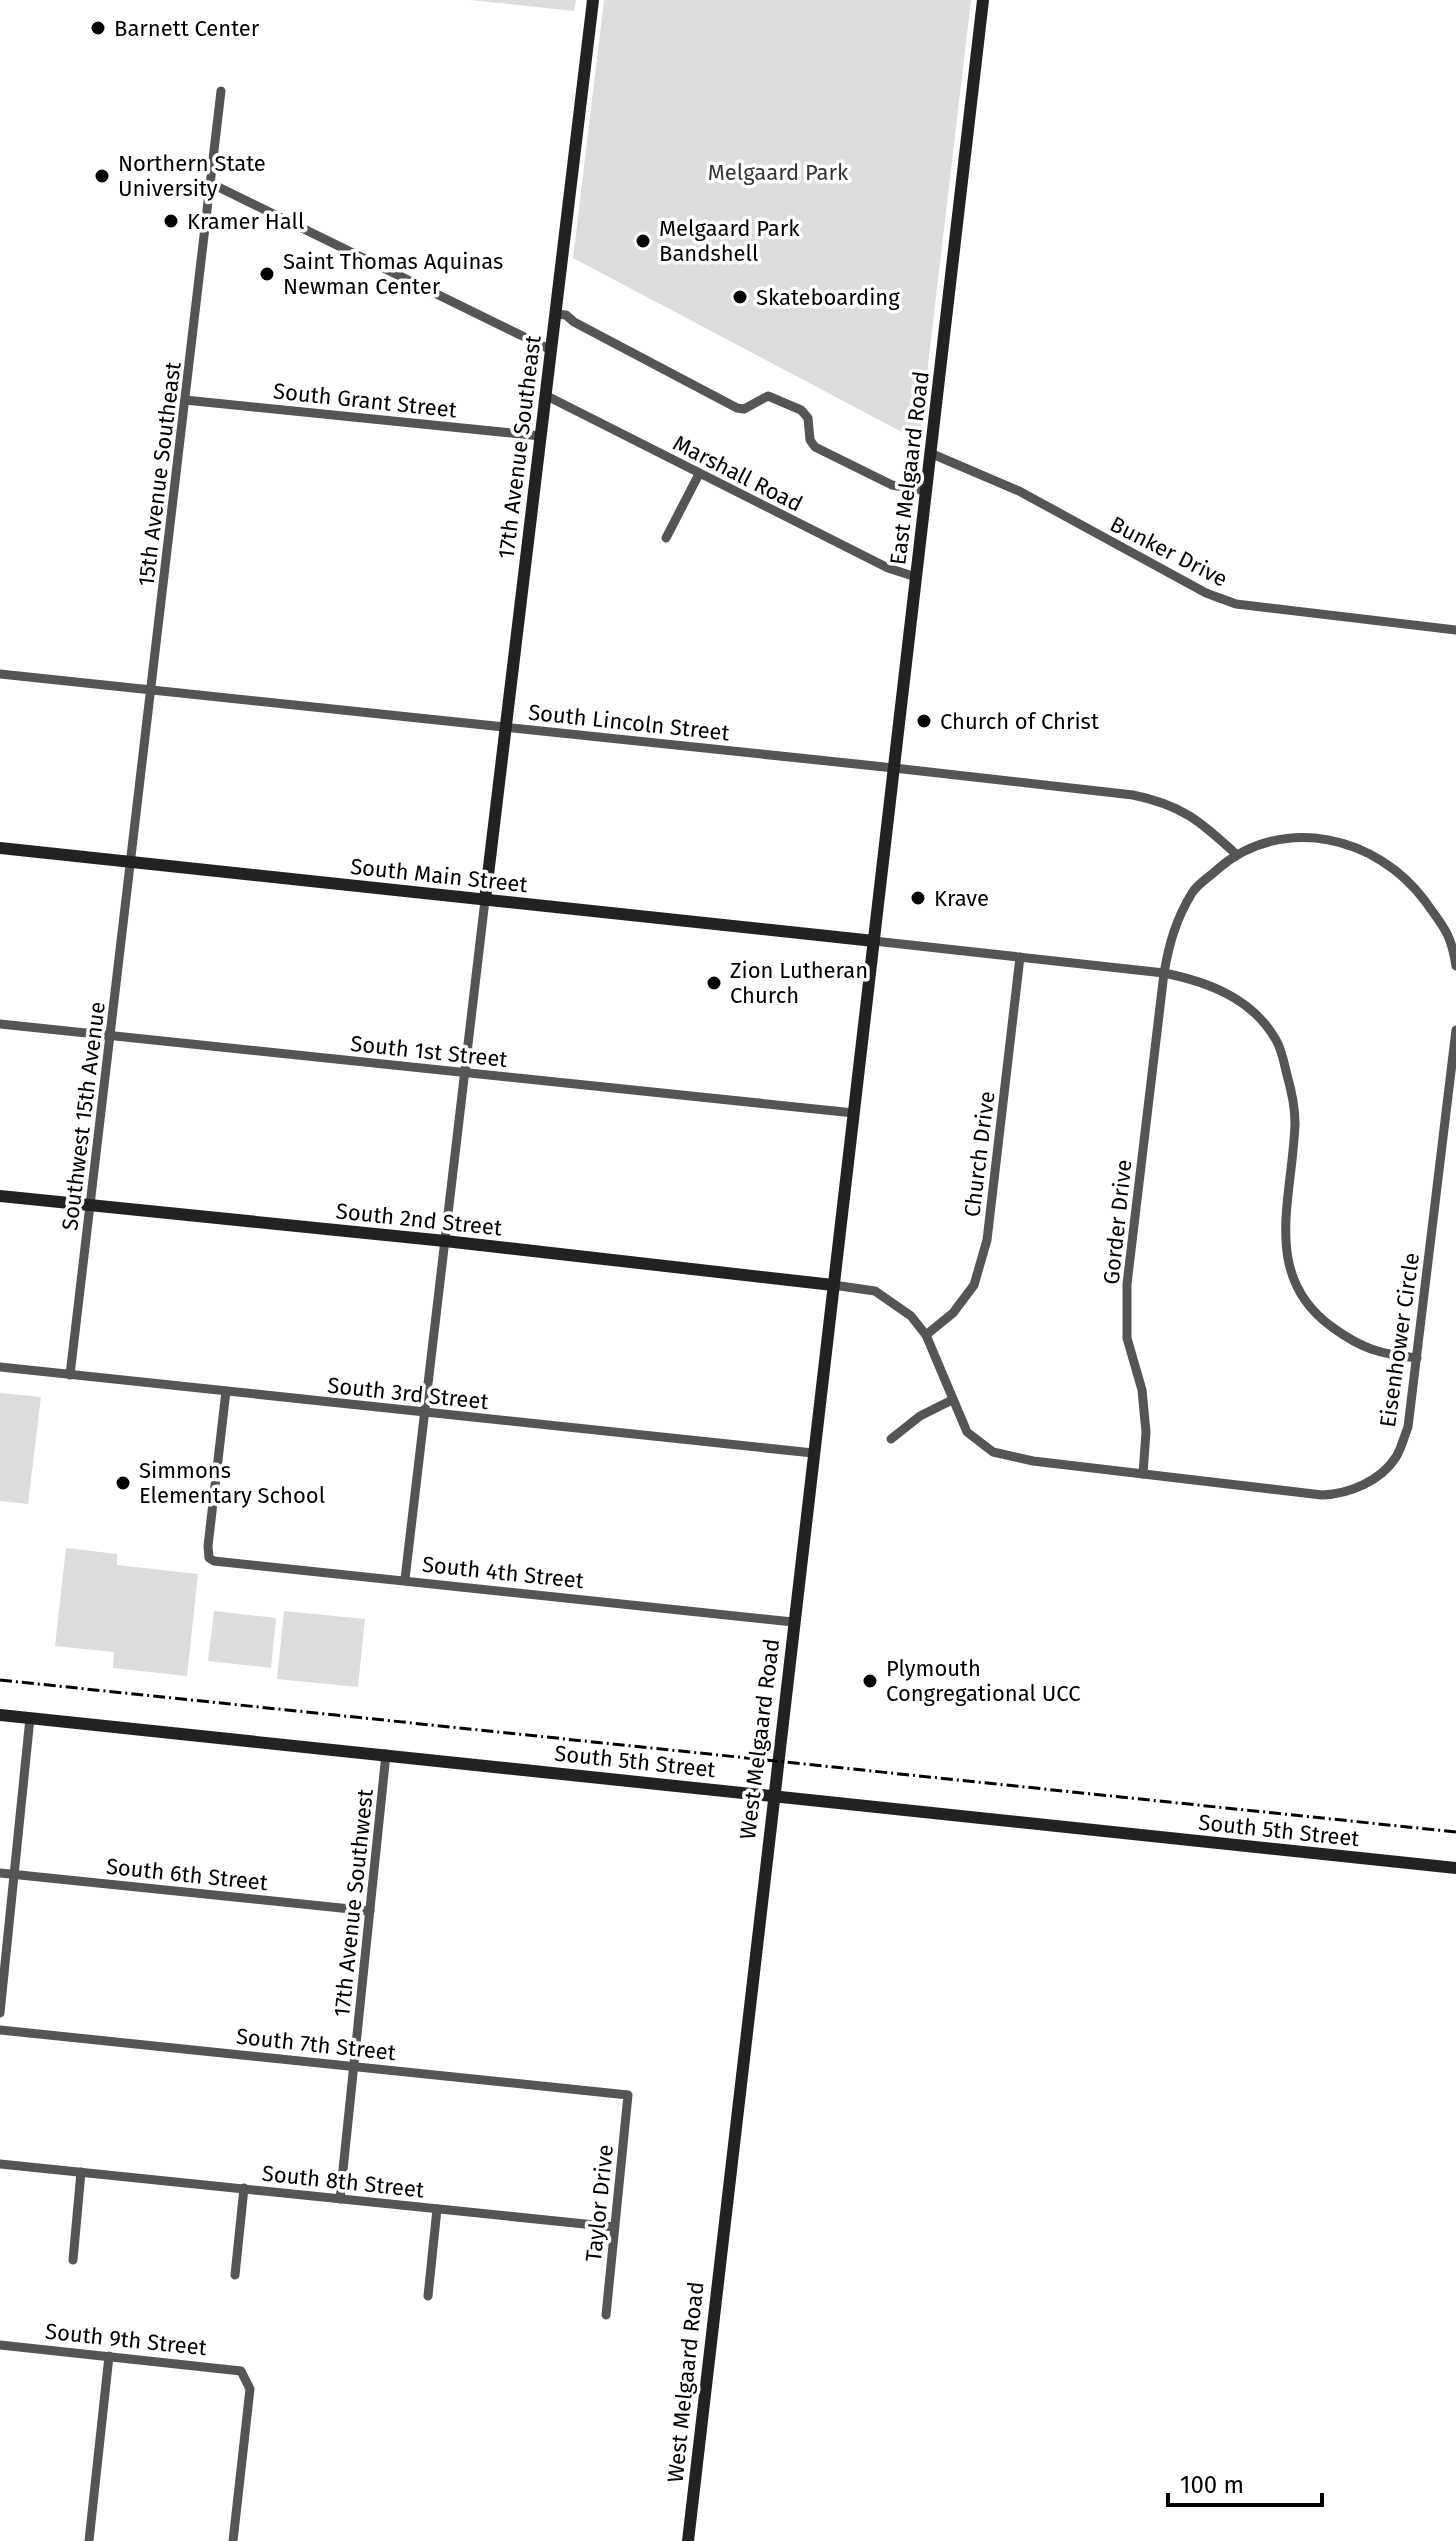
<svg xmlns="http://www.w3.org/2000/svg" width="1456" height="2541" font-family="'Fira Sans',sans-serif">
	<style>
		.green { fill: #dcdcdc }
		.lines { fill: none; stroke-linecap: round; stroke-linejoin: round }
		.street { stroke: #555; stroke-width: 9 }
		.secondary { stroke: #222; stroke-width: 12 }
		.rail { stroke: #000; stroke-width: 3; stroke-dasharray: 12 4 2 4; stroke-linecap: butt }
		.poi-dot { fill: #000; stroke: #fff; stroke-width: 3 }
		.labels { text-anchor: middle; stroke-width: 7; stroke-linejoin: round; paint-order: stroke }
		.poi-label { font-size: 22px; fill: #000; stroke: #fff; text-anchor: start }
		.park-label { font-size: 22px; fill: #333; stroke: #fff }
		.street-label { font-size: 22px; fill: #000; stroke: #fff }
	</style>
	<rect width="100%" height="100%" fill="#fff"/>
	<g class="green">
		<polygon points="471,0 576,0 574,11"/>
		<polygon points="604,0 971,0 919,441 573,258"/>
		<polygon points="0,1393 41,1397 28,1504 0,1501"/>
		<polygon points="66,1548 117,1554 117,1565 198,1574 187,1676 113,1668 114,1652 55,1646"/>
		<polygon points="214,1611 276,1618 271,1668 208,1661"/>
		<polygon points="284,1611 365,1619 358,1687 277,1679"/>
	</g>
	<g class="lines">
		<g class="street">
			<polyline points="210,183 551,350"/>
			<polyline points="555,314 566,315 574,322 737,408 744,409 768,396 801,410 808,418 810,440 815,447 892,485 926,491"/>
			<polyline points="545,395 888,568 916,577"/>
			<polyline points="185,400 541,436"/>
			<polyline points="930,453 1019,491 1206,593 1236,604 1456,630"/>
			<polyline points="666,538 699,474"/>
			<path d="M0 674 894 768 1133 795C1182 805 1200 821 1236 854"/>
			<path d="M874 941 1164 973C1169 944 1176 919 1192 893 1198 883 1211 876 1219 868 1283 814 1377 836 1425 901 1444 928 1451 933 1456 966"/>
			<polyline points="0,1024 854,1113"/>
			<path d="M833 1285 875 1291 911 1316 926 1335 967 1432 993 1452 1033 1461 1322 1495C1349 1494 1381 1481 1396 1457 1401 1449 1404 1437 1408 1427L1456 1030"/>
			<polyline points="926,1335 953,1313 974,1285 987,1240 1020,957"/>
			<polyline points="0,1367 813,1453"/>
			<polyline points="70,1375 221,91"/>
			<polyline points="226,1391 208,1546 209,1558 214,1561 793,1622"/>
			<polyline points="891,1439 920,1416 952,1400"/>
			<path d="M1143 1474 1146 1432 1142 1390 1127 1338V1284L1164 973C1209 982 1253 999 1276 1040 1282 1050 1284 1063 1287 1075 1291 1089 1295 1108 1295 1123 1293 1197 1260 1275 1332 1327 1362 1349 1380 1354 1417 1358"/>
			<polyline points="405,1579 485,900"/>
			<polyline points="0,1873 370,1911"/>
			<polyline points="0,2013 30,1718"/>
			<polyline points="0,2030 628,2095 606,2315"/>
			<polyline points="0,2164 614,2227"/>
			<polyline points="340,2199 386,1754"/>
			<polyline points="73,2260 81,2172"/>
			<polyline points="235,2275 244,2188"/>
			<polyline points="428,2296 437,2209"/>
			<polyline points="0,2345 241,2371 250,2389 233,2541"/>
			<polyline points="89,2541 109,2356"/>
		</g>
		<g class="secondary">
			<polyline points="0,848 874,941"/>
			<polyline points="485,900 593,0"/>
			<polyline points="0,1196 445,1241 833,1285"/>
			<polyline points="0,1715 1456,1868"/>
			<polyline points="688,2541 983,0"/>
		</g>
		<polyline class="rail" points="0,1680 1456,1832"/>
	</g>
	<g class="poi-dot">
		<circle cx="98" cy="28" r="8"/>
		<circle cx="102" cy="176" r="8"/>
		<circle cx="171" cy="221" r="8"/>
		<circle cx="643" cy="241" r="8"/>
		<circle cx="267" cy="274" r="8"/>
		<circle cx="740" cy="297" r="8"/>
		<circle cx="924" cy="721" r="8"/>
		<circle cx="918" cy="898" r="8"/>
		<circle cx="714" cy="983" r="8"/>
		<circle cx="123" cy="1483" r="8"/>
		<circle cx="870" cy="1681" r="8"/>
	</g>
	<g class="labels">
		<g class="poi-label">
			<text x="114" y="36">Barnett Center</text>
			<text x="118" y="171">Northern State<tspan x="118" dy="25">University</tspan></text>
			<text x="187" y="229">Kramer Hall</text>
			<text x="659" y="236">Melgaard Park<tspan x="659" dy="25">Bandshell</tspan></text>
			<text x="283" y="269">Saint Thomas Aquinas<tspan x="283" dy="25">Newman Center</tspan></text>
			<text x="756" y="305">Skateboarding</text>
			<text x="940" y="729">Church of Christ</text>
			<text x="934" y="906">Krave</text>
			<text x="730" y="978">Zion Lutheran<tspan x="730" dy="25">Church</tspan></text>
			<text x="139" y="1478">Simmons<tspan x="139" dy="25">Elementary School</tspan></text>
			<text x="886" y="1676">Plymouth<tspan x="886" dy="25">Congregational UCC</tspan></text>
		</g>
		<g class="park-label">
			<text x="778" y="180">Melgaard Park</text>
		</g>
		<g class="street-label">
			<text transform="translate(365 400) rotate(6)" y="8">South Grant Street</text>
			<text transform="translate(519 447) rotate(-83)" y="8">17th Avenue Southeast</text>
			<text transform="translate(909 468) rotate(-83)" y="8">East Melgaard Road</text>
			<text transform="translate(738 473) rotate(27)" y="8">Marshall Road</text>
			<text transform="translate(159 474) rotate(-83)" y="8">15th Avenue Southeast</text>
			<text transform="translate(1169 551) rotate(27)" y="8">Bunker Drive</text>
			<text transform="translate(629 722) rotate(6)" y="8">South Lincoln Street</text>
			<text transform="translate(439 875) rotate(6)" y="8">South Main Street</text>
			<text transform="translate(429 1051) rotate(6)" y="8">South 1st Street</text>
			<text transform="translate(83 1116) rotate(-83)" y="8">Southwest 15th Avenue</text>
			<text transform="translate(979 1154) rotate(-83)" y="8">Church Drive</text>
			<text transform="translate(419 1219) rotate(6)" y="8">South 2nd Street</text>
			<text transform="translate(1117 1222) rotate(-84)" y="8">Gorder Drive</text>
			<text transform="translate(1399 1340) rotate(-82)" y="8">Eisenhower Circle</text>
			<text transform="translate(408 1393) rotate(6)" y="8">South 3rd Street</text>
			<text transform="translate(503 1572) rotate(6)" y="8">South 4th Street</text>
			<text transform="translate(759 1739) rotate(-83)" y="8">West Melgaard Road</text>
			<text transform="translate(635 1761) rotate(6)" y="8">South 5th Street</text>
			<text transform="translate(1279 1830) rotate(6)" y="8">South 5th Street</text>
			<text transform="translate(187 1874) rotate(6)" y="8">South 6th Street</text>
			<text transform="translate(353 1903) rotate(-84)" y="8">17th Avenue Southwest</text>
			<text transform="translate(316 2044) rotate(6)" y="8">South 7th Street</text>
			<text transform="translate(343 2181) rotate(6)" y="8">South 8th Street</text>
			<text transform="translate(599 2203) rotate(-84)" y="8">Taylor Drive</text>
			<text transform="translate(126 2339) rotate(6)" y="8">South 9th Street</text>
			<text transform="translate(685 2382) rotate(-84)" y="8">West Melgaard Road</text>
		</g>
	</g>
	<path d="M1168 2493v12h154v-12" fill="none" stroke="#000000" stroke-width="4"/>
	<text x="1180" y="2493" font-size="24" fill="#000000" stroke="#ffffff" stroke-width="6" paint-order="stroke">100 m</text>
</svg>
